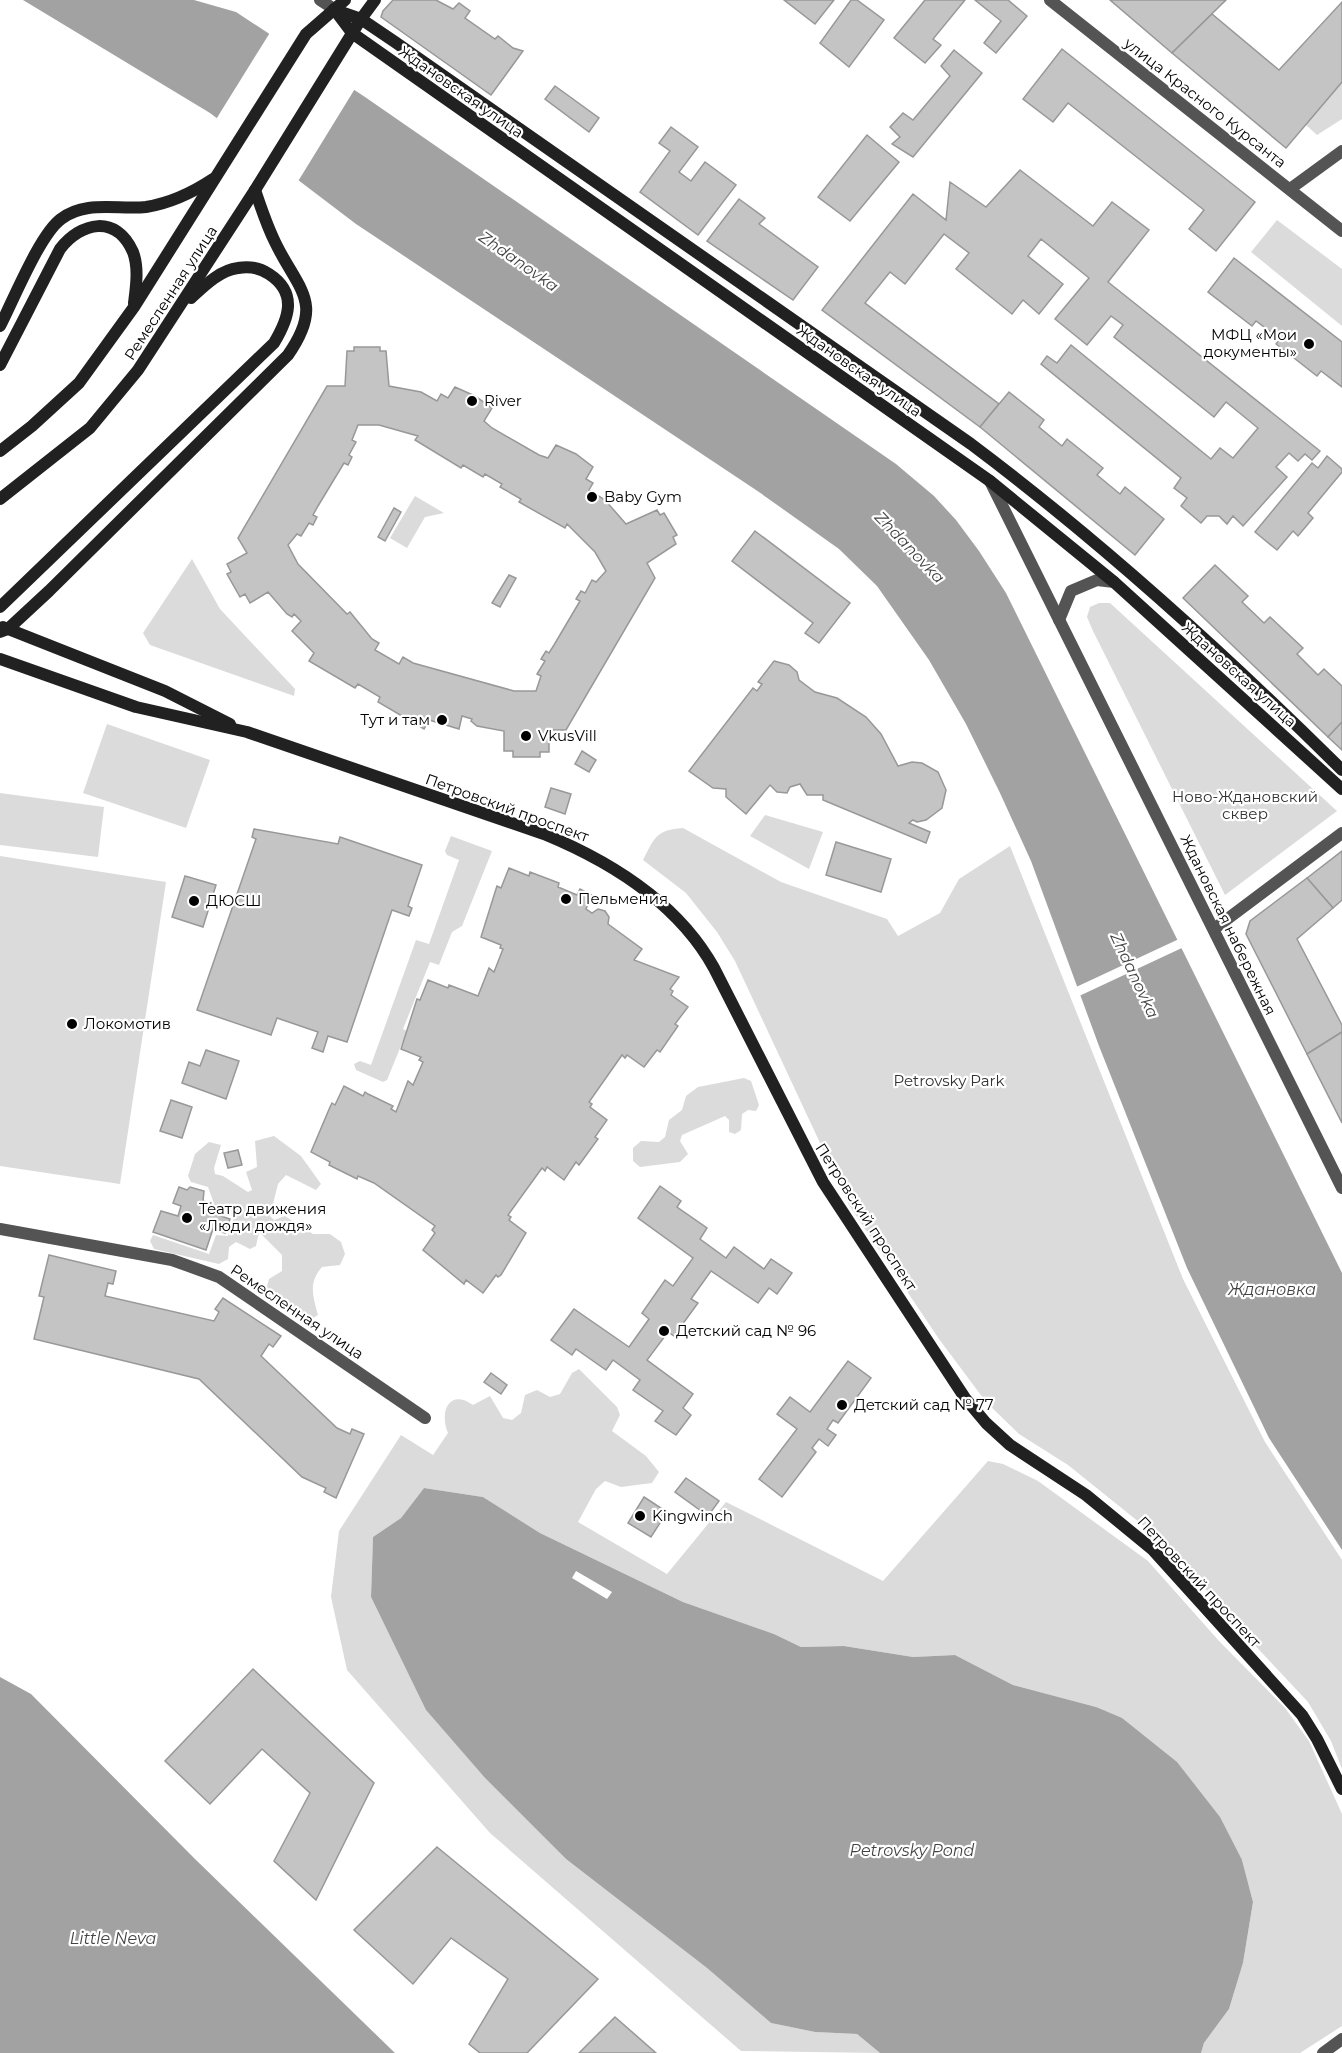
<svg xmlns="http://www.w3.org/2000/svg" width="1342" height="2053" font-family="Montserrat,sans-serif">
	<style>
		.green { fill: #dbdbdb }
		.water { fill: #a2a2a2 }
		.pier { fill: #fff }
		.building { fill: #c4c4c4; stroke: #989898; stroke-width: 1.5; fill-rule: evenodd }
		.lines { fill: none; stroke-linecap: round; stroke-linejoin: round }
		.street { stroke: #545454; stroke-width: 12 }
		.secondary { stroke: #212121; stroke-width: 12 }
		.poi-dot { fill: #000; stroke: #fff; stroke-width: 2 }
		.labels { text-anchor: middle; stroke-width: 4.5; stroke-linejoin: round; paint-order: stroke }
		.street-label { font-size: 15px; fill: #000; stroke: #fff }
		.poi-label { font-size: 15px; fill: #000; stroke: #fff; text-anchor: start }
		.park-label { font-size: 15px; fill: #323232; stroke: #fff }
		.water-label { font-size: 16px; font-style: italic; fill: #434343; stroke: #fff }
	</style>
	<rect width="100%" height="100%" fill="#fff"/>
	<g class="green">
		<polygon points="1342,82 1342,119 1317,135 1305,124"/>
		<polygon points="1277,220 1342,269 1342,326 1251,252"/>
		<polygon points="415,496 444,513 425,517 407,548 390,538"/>
		<polygon points="192,559 220,609 295,689 294,696 150,645 143,633"/>
		<polygon points="1099,603 1110,603 1337,811 1225,895 1093,631 1087,617 1090,607"/>
		<polygon points="107,724 210,760 186,828 83,793"/>
		<polygon points="0,793 104,807 98,857 0,845"/>
		<polygon points="765,815 823,832 809,869 750,836"/>
		<path d="M683 828 781 882 887 919 898 936 940 913 959 879 1010 846 1183 1279 1265 1442 1342 1560V1769L1331 1741 1308 1702 1233 1622 1170 1547 1068 1465 1019 1434 986 1402 939 1339 849 1205 735 961 717 932 686 893 643 860C655 837 656 830 683 828Z"/>
		<polygon points="451,836 492,851 462,926 452,932 439,965 430,962 403,1029 407,1031 387,1080 383,1082 356,1070 354,1064 360,1061 371,1065 416,940 429,944 459,860 447,855 445,851"/>
		<polygon points="0,856 166,882 120,1184 0,1166"/>
		<polygon points="744,1078 751,1081 759,1105 756,1111 748,1110 742,1114 741,1130 735,1134 729,1132 729,1120 725,1116 682,1135 680,1141 688,1154 680,1162 640,1167 633,1161 633,1148 641,1141 659,1142 665,1137 669,1120 682,1110 686,1096 698,1087"/>
		<path d="M274 1136 301 1156 321 1184 316 1190 286 1175 278 1184 270 1216 274 1220 285 1216 313 1234H330L341 1242 345 1254 340 1265 322 1267C308 1283 313 1296 318 1315L305 1323 265 1293 269 1279 282 1271V1255L259 1232 256 1246 250 1249 236 1242 229 1247 228 1259 219 1264 154 1249 150 1241 153 1235 209 1254 216 1235 228 1236 234 1217 216 1209 208 1187 191 1182 188 1176 195 1154 209 1142 221 1145 214 1168 215 1174 223 1176 248 1192 252 1190 246 1172 257 1167 255 1141Z"/>
		<path d="M579 1369 617 1407 620 1415 612 1431 646 1456 659 1472 652 1483 621 1487 605 1481 596 1489 578 1522 667 1574 726 1502 883 1581 988 1461 1003 1464 1038 1481 1148 1561 1219 1641 1285 1708 1309 1741 1342 1814V2026L1300 2053H1201L1204 2043 1229 2009 1243 1963 1253 1902 1242 1860 1096 1707 1013 1685 955 1655 913 1657 844 1646 801 1647 774 1634 683 1602 540 1533 483 1497 424 1488 401 1518 373 1537 371 1597 427 1711 485 1778 566 1859 707 1968 771 2023 815 2032 857 2034 880 2053 741 2051 490 1833 347 1670 331 1597 339 1531 401 1435 433 1455 448 1433C439 1412 449 1388 473 1405L490 1396 503 1418 512 1420 521 1413 525 1395 537 1390 550 1397 560 1394 572 1373Z"/>
	</g>
	<g class="water">
		<polygon points="23,0 194,0 236,12 365,97 896,464 934,496 956,520 979,551 1006,593 1342,1273 1342,1550 1269,1438 1187,1268 1099,1046 1031,861 1000,793 966,724 929,660 877,586 839,549 759,492 356,224 210,113"/>
		<polygon points="424,1488 483,1497 540,1533 683,1602 774,1634 801,1647 844,1646 913,1657 955,1655 1013,1685 1096,1707 1122,1718 1177,1762 1220,1817 1242,1860 1253,1902 1243,1963 1229,2009 1204,2043 1201,2053 880,2053 857,2034 815,2032 771,2023 707,1968 566,1859 485,1778 426,1710 371,1597 373,1537 401,1518"/>
		<polygon points="0,1677 31,1694 195,1859 395,2053 0,2053"/>
	</g>
	<g class="pier">
		<polygon points="271,31 356,87 297,183 215,121"/>
		<polygon points="1179,939 1184,947 1077,997 1074,988"/>
		<polygon points="576,1571 612,1592 607,1599 572,1578"/>
	</g>
	<g class="building">
		<polygon points="393,0 436,0 453,9 459,3 470,11 465,18 495,39 498,36 513,48 523,51 491,95 381,17 383,11"/>
		<polygon points="784,0 834,0 815,24"/>
		<polygon points="851,0 857,0 884,20 849,67 820,43"/>
		<polygon points="925,0 965,0 933,39 941,45 925,63 894,38"/>
		<polygon points="975,0 1008,0 1027,16 996,53 984,43 1001,21"/>
		<polygon points="1110,0 1226,0 1172,53"/>
		<polygon points="1342,2 1342,82 1286,148 1172,53 1212,14 1279,70"/>
		<polygon points="1062,49 1255,202 1216,251 1189,229 1204,210 1068,103 1053,122 1023,99"/>
		<polygon points="954,50 982,73 913,157 892,144 900,137 890,127 903,113 913,120 950,76 941,66"/>
		<polygon points="555,86 599,118 589,132 545,99"/>
		<polygon points="671,127 698,147 679,172 691,181 705,162 736,185 698,235 640,192 670,151 659,143"/>
		<polygon points="867,135 899,162 850,221 818,197"/>
		<polygon points="1020,170 1093,226 1112,202 1149,230 1108,282 1320,451 1312,460 1305,454 1298,461 1289,453 1276,467 1287,477 1243,526 1233,516 1227,524 1219,516 1207,516 1201,523 1181,506 1187,498 1174,488 1181,478 1041,364 1047,356 1057,363 1071,345 1211,459 1220,448 1233,458 1258,428 1226,402 1214,417 1114,337 1123,325 1111,316 1087,345 1055,319 1089,278 1041,239 1028,256 1063,284 1039,314 1023,300 1012,314 956,269 969,253 944,234 905,284 890,272 865,303 999,404 980,427 822,310 913,194 946,220 950,182 986,207"/>
		<polygon points="739,199 765,218 759,224 818,267 793,300 707,241"/>
		<polygon points="1234,258 1342,342 1342,387 1321,371 1317,376 1276,344 1280,339 1256,321 1252,326 1208,292"/>
		<path d="M354 347H380V351H386L389 386 421 392 437 401 441 394 448 398 455 387 475 396 492 408 484 421 492 428 539 455 548 458 556 445 576 454 593 467 586 479 593 483 589 490 605 500 626 524 657 510 660 515 664 513 677 535 673 537 676 544 647 563 655 578 566 730H549V752H540V757H513V751H504V731L477 726 471 721 472 719 462 716 459 729 429 720 424 729 378 702 380 697 358 684 355 688 309 661 314 653 292 631 301 621 294 614 292 617 287 614 268 592 250 603 245 594 240 597 227 574 231 572 227 564 247 553 238 538 327 386H345L347 351H354ZM358 425H379L418 436 415 440 461 468 463 465 483 477 485 474 502 484 500 487 521 499 519 502 565 528 567 524 595 552 606 571 596 582 592 580 585 593 581 591 576 599 580 601 554 645 549 653 546 651 541 659 545 661 537 674 541 676 536 691H514L413 663 403 657 399 664 375 650 379 643 372 639 350 612 347 614 298 564 288 545 297 534 301 536 309 523 313 525 317 517 313 515 318 506 344 463 348 465 352 457 349 455 356 442 352 440Z"/>
		<polygon points="1009,392 1044,420 1039,427 1062,446 1067,439 1103,468 1097,475 1120,494 1125,487 1164,519 1135,555 980,427"/>
		<polygon points="1327,456 1342,469 1342,472 1308,513 1313,518 1298,536 1293,531 1277,550 1255,532 1312,463 1318,468"/>
		<polygon points="394,508 401,512 385,541 378,537"/>
		<polygon points="755,531 850,603 819,643 805,633 813,623 732,561"/>
		<polygon points="1215,565 1248,596 1242,602 1264,623 1270,617 1303,648 1297,654 1318,675 1324,669 1342,686 1342,722 1328,737 1183,598"/>
		<polygon points="509,575 516,578 500,607 492,603"/>
		<polygon points="774,661 789,665 797,672 799,680 815,692 837,698 866,717 881,734 898,766 912,762 922,763 938,772 946,790 942,808 926,820 917,822 913,820 909,823 930,832 926,843 823,800 823,795 807,795 800,784 790,787 787,793 777,792 770,785 746,814 726,797 726,789 713,788 689,771 753,688 757,691 762,684 758,682"/>
		<polygon points="1342,722 1342,750 1328,737"/>
		<polygon points="582,751 596,760 589,772 575,764"/>
		<polygon points="551,788 571,794 565,814 545,807"/>
		<polygon points="254,829 338,844 340,837 422,865 408,906 412,908 409,916 392,910 347,1042 328,1036 323,1052 312,1048 318,1032 277,1018 271,1035 197,1010 256,839 252,837"/>
		<polygon points="836,842 891,859 881,892 826,875"/>
		<polygon points="1342,851 1342,900 1333,908 1307,878"/>
		<polygon points="509,868 529,876 530,872 559,883 558,887 577,895 580,889 592,895 586,909 592,913 598,909 605,911 609,917 608,924 642,949 634,960 679,977 670,989 673,991 671,995 688,1007 675,1024 678,1026 660,1052 657,1050 644,1067 627,1055 625,1058 622,1055 589,1102 592,1104 590,1107 607,1120 595,1137 598,1139 579,1165 576,1162 564,1180 547,1167 545,1171 542,1168 508,1215 511,1217 509,1220 526,1233 501,1275 498,1277 496,1275 483,1293 466,1280 464,1284 423,1250 435,1233 432,1230 435,1226 374,1183 358,1176 357,1179 329,1165 330,1162 311,1152 330,1107 332,1103 335,1105 344,1086 363,1096 365,1092 368,1094 393,1106 391,1109 396,1112 408,1081 413,1085 423,1062 419,1060 421,1057 401,1049 417,999 420,1000 428,980 448,988 449,985 478,996 489,968 494,972 503,949 500,948 501,945 481,937 496,889 497,886 501,888"/>
		<polygon points="185,876 216,885 203,927 172,917"/>
		<polygon points="1307,878 1333,908 1297,939 1342,1025 1342,1032 1307,1054 1246,934 1250,921"/>
		<polygon points="1342,1032 1342,1123 1307,1054"/>
		<polygon points="206,1050 239,1061 226,1099 182,1083 189,1062 200,1066"/>
		<polygon points="171,1100 192,1107 182,1138 160,1131"/>
		<polygon points="238,1150 242,1165 228,1168 224,1153"/>
		<polygon points="660,1186 681,1201 677,1207 707,1228 700,1239 726,1258 734,1247 764,1269 771,1259 792,1273 777,1294 769,1288 758,1303 711,1271 691,1299 698,1303 674,1336 668,1332 647,1360 693,1394 683,1408 691,1415 676,1435 655,1421 663,1411 633,1390 640,1380 613,1360 606,1370 576,1349 572,1355 551,1340 574,1309 629,1347 649,1319 642,1313 665,1280 673,1286 693,1258 638,1218"/>
		<polygon points="179,1187 187,1190 190,1187 204,1191 203,1201 211,1203 208,1212 230,1219 225,1233 213,1229 206,1250 153,1232 161,1211 178,1216 181,1206 173,1203"/>
		<polygon points="49,1255 116,1271 113,1284 108,1283 105,1296 214,1321 219,1312 215,1309 223,1298 281,1336 273,1347 269,1344 261,1356 337,1428 350,1434 352,1429 364,1434 336,1498 324,1492 326,1488 302,1477 199,1379 34,1339 44,1297 39,1296"/>
		<polygon points="848,1361 871,1378 838,1423 833,1420 827,1429 836,1435 828,1446 819,1439 812,1448 816,1452 782,1497 759,1479 797,1429 777,1414 790,1397 810,1412"/>
		<polygon points="491,1373 507,1385 501,1394 484,1382"/>
		<polygon points="686,1478 719,1501 708,1516 675,1492"/>
		<polygon points="644,1497 667,1512 651,1537 628,1523"/>
		<polygon points="253,1669 374,1783 316,1900 274,1861 310,1793 262,1749 210,1804 165,1761"/>
		<polygon points="437,1847 598,1979 527,2053 480,2053 469,2044 508,1979 451,1938 413,1984 354,1930"/>
		<polygon points="615,2017 656,2053 579,2053"/>
	</g>
	<g class="lines">
		<g class="street">
			<polyline points="320,0 334,9"/>
			<polyline points="1050,0 1342,231"/>
			<polyline points="1290,189 1342,151"/>
			<polyline points="990,481 1342,1188"/>
			<polyline points="1059,620 1071,591 1097,580 1114,582"/>
			<polyline points="1214,929 1342,833"/>
			<polyline points="0,1229 172,1260 219,1277 425,1418"/>
			<polyline points="1323,2053 1342,2039"/>
		</g>
		<g class="secondary">
			<polyline points="334,9 352,33 990,481 1114,582 1342,789"/>
			<path d="M335 10 361 19 395 42 971 444C1103 543 1225 654 1342 770"/>
			<path d="M0 326C13 301 40 234 61 219 85 200 118 210 146 207 171 203 192 193 213 179"/>
			<path d="M0 365 60 249C81 222 116 214 133 252 139 268 136 287 134 303"/>
			<polyline points="0,451 32,426 79,383 134,307 306,34 345,0"/>
			<polyline points="0,499 90,428 138,370 255,190 361,19 375,0"/>
			<path d="M0 607 274 343C289 318 298 293 269 274 260 268 249 266 238 268 220 270 204 286 191 298"/>
			<polyline points="3,627 165,691 230,724"/>
			<path d="M0 632 8 629 49 591 288 355C325 302 298 290 275 242 267 226 261 208 255 190"/>
			<path d="M0 659 136 707 247 732 544 834C612 862 678 903 714 968L823 1182 965 1398 986 1423 1010 1445 1086 1495 1152 1549 1302 1715 1317 1739 1342 1789"/>
		</g>
	</g>
	<g class="poi-dot">
		<circle cx="1309" cy="344" r="6"/>
		<circle cx="472" cy="401" r="6"/>
		<circle cx="592" cy="497" r="6"/>
		<circle cx="442" cy="720" r="6"/>
		<circle cx="526" cy="736" r="6"/>
		<circle cx="566" cy="899" r="6"/>
		<circle cx="194" cy="901" r="6"/>
		<circle cx="72" cy="1024" r="6"/>
		<circle cx="187" cy="1218" r="6"/>
		<circle cx="664" cy="1331" r="6"/>
		<circle cx="842" cy="1405" r="6"/>
		<circle cx="640" cy="1516" r="6"/>
	</g>
	<g class="labels">
		<g class="street-label">
			<text transform="translate(461 92) rotate(35)" y="5">Ждановская улица</text>
			<text transform="translate(1205 103) rotate(38)" y="5">улица Красного Курсанта</text>
			<text transform="translate(171 293) rotate(-57)" y="5">Ремесленная улица</text>
			<text transform="translate(859 371) rotate(35)" y="5">Ждановская улица</text>
			<text transform="translate(1239 675) rotate(42)" y="5">Ждановская улица</text>
			<text transform="translate(507 808) rotate(20)" y="5">Петровский проспект</text>
			<text transform="translate(1228 925) rotate(64)" y="5">Ждановская набережная</text>
			<text transform="translate(866 1217) rotate(57)" y="5">Петровский проспект</text>
			<text transform="translate(297 1312) rotate(34)" y="5">Ремесленная улица</text>
			<text transform="translate(1199 1582) rotate(47)" y="5">Петровский проспект</text>
		</g>
		<g class="poi-label">
			<text x="1297" y="340" text-anchor="end">МФЦ «Мои<tspan x="1297" dy="17">документы»</tspan></text>
			<text x="484" y="406">River</text>
			<text x="604" y="502">Baby Gym</text>
			<text x="430" y="725" text-anchor="end">Тут и там</text>
			<text x="538" y="741">VkusVill</text>
			<text x="578" y="904">Пельмения</text>
			<text x="206" y="906">ДЮСШ</text>
			<text x="84" y="1029">Локомотив</text>
			<text x="199" y="1214">Театр движения<tspan x="199" dy="17">«Люди дождя»</tspan></text>
			<text x="676" y="1336">Детский сад № 96</text>
			<text x="854" y="1410">Детский сад № 77</text>
			<text x="652" y="1521">Kingwinch</text>
		</g>
		<g class="park-label">
			<text x="1245" y="802">Ново-Ждановский<tspan x="1245" dy="17">сквер</tspan></text>
			<text x="949" y="1086">Petrovsky Park</text>
		</g>
		<g class="water-label">
			<text transform="translate(519 261) rotate(35)" y="6">Zhdanovka</text>
			<text transform="translate(910 547) rotate(46)" y="6">Zhdanovka</text>
			<text transform="translate(1135 975) rotate(65)" y="6">Zhdanovka</text>
			<text x="1272" y="1295">Ждановка</text>
			<text x="912" y="1856">Petrovsky Pond</text>
			<text x="113" y="1944">Little Neva</text>
		</g>
	</g>
</svg>
